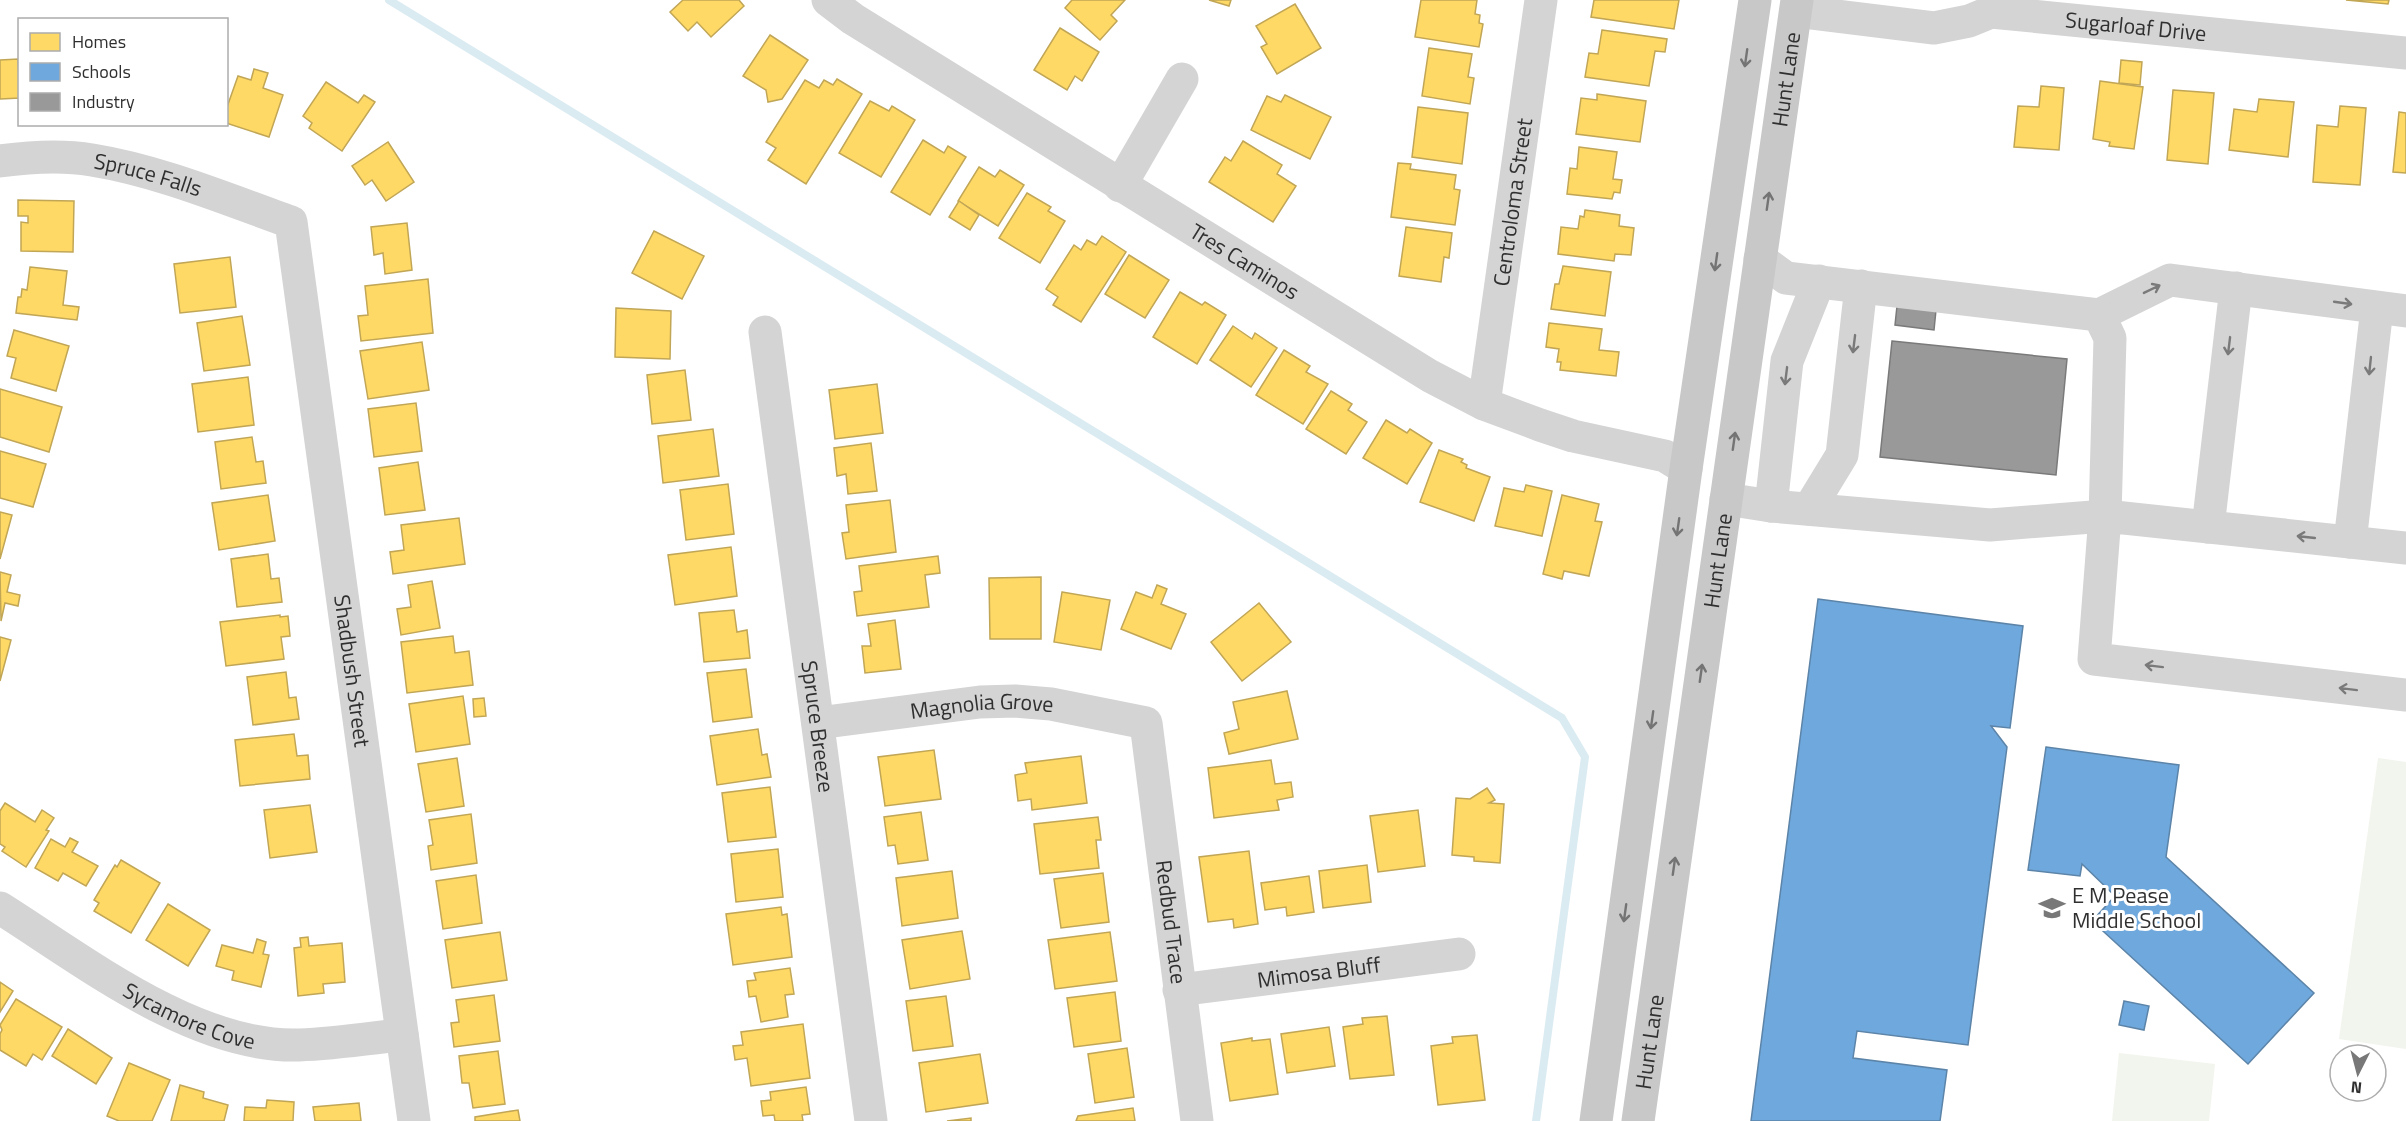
<svg xmlns="http://www.w3.org/2000/svg" width="2406" height="1121" font-family="'Titillium Web',sans-serif">
	<style>
		.green { fill: #f2f5ed }
		.homes { fill: #ffd966; stroke: #c1a656; stroke-width: 1.5 }
		.schools { fill: #6fa8dc; stroke: #5c84a8; stroke-width: 1.5 }
		.industry { fill: #999; stroke: #7a7a7a; stroke-width: 1.5 }
		.lines { fill: none; stroke-linecap: round; stroke-linejoin: round }
		.stream { stroke: #dbebf2; stroke-width: 8 }
		.minor { stroke: #d4d4d4; stroke-width: 33 }
		.major { stroke: #c8c8c8; stroke-width: 33 }
		.oneway { stroke: #747474 }
		.oneway2 { stroke: #7a7a7a }
		.labels { text-anchor: middle; stroke-width: 6; stroke-linejoin: round; paint-order: stroke }
		.street-label { font-size: 22px; fill: #303030; stroke: #fff }
		.poi-label { font-size: 22px; fill: #303030; stroke: #fff; text-anchor: start }
	</style>
	<rect width="100%" height="100%" fill="#fff"/>
	<g class="green">
		<polygon points="2378,758 2406,762 2406,1049 2339,1039"/>
		<polygon points="2119,1053 2215,1064 2209,1121 2112,1121"/>
	</g>
	<g class="homes">
		<polygon points="683,0 739,0 744,6 711,37 697,22 688,31 670,12"/>
		<polygon points="1072,0 1125,0 1111,15 1117,21 1100,40 1065,8"/>
		<polygon points="1209,0 1231,0 1229,6"/>
		<polygon points="1421,0 1477,0 1475,14 1480,15 1479,23 1483,24 1479,47 1415,37"/>
		<polygon points="1594,0 1679,0 1674,29 1591,17"/>
		<polygon points="2346,0 2389,0 2388,4"/>
		<polygon points="1295,4 1321,48 1277,74 1261,47 1267,44 1256,26"/>
		<polygon points="1060,28 1099,52 1082,81 1075,76 1067,90 1034,70"/>
		<polygon points="1602,30 1667,39 1665,52 1655,51 1649,86 1585,77 1589,53 1598,54"/>
		<polygon points="770,35 808,60 782,99 768,102 766,90 743,76"/>
		<polygon points="1429,48 1472,54 1468,77 1474,78 1470,104 1422,96"/>
		<polygon points="18,59 20,98 0,99 0,60"/>
		<polygon points="2121,60 2142,62 2140,85 2119,83"/>
		<polygon points="254,69 268,73 263,88 283,95 269,137 226,123 226,110 238,76 251,80"/>
		<polygon points="837,79 862,94 806,184 768,160 776,148 766,142 805,80 819,88 824,80 833,85"/>
		<polygon points="2100,81 2143,87 2134,149 2109,146 2110,142 2093,139"/>
		<polygon points="326,82 358,103 364,95 375,102 342,151 309,128 312,123 303,116"/>
		<polygon points="2041,86 2064,88 2059,150 2014,147 2018,106 2039,107"/>
		<polygon points="2173,90 2214,93 2208,164 2167,160"/>
		<polygon points="1597,94 1646,101 1640,142 1576,134 1581,98 1597,100"/>
		<polygon points="1285,95 1331,117 1310,159 1251,130 1267,96 1281,102"/>
		<polygon points="2259,99 2294,102 2288,157 2229,150 2234,109 2257,112"/>
		<polygon points="870,101 889,111 892,106 915,120 881,177 839,153"/>
		<polygon points="2340,106 2366,108 2360,185 2313,182 2317,125 2338,127"/>
		<polygon points="1418,107 1468,113 1462,164 1412,157"/>
		<polygon points="2399,112 2406,113 2406,173 2393,172"/>
		<polygon points="923,140 944,153 948,146 966,157 930,215 891,192"/>
		<polygon points="1243,141 1282,165 1277,174 1296,186 1273,222 1209,182 1225,157 1231,161"/>
		<polygon points="388,142 414,182 386,201 372,180 365,185 352,166"/>
		<polygon points="1579,147 1617,152 1613,179 1622,180 1620,193 1614,192 1612,199 1567,194 1570,168 1577,169"/>
		<polygon points="1398,163 1411,164 1410,169 1456,175 1454,189 1460,190 1455,225 1391,217"/>
		<polygon points="979,167 995,177 1000,170 1024,185 998,226 958,201"/>
		<polygon points="1027,193 1051,207 1048,211 1065,221 1040,263 999,238"/>
		<polygon points="18,200 74,201 73,252 21,251 21,222 28,223 28,216 18,216"/>
		<polygon points="959,201 979,215 970,230 949,217"/>
		<polygon points="1585,210 1620,215 1619,226 1634,228 1631,255 1615,254 1614,261 1558,254 1561,227 1578,229 1580,216 1584,217"/>
		<polygon points="407,223 412,270 385,274 383,253 374,255 371,227"/>
		<polygon points="1406,227 1452,233 1449,258 1444,257 1441,282 1399,276"/>
		<polygon points="654,231 704,256 682,299 632,273"/>
		<polygon points="1102,236 1126,252 1081,322 1053,305 1058,297 1046,289 1074,245 1081,250 1087,240 1096,245"/>
		<polygon points="1129,255 1169,280 1145,318 1105,294"/>
		<polygon points="230,257 236,307 180,313 174,264"/>
		<polygon points="1563,266 1611,272 1605,316 1551,309 1555,284 1559,284"/>
		<polygon points="30,267 67,271 63,305 79,307 77,320 16,313 18,297 21,297 22,289 27,290"/>
		<polygon points="428,279 433,333 361,341 358,316 368,315 365,286"/>
		<polygon points="1180,292 1202,305 1205,302 1226,315 1197,364 1153,337"/>
		<polygon points="616,308 671,311 670,359 615,357"/>
		<polygon points="242,316 250,365 204,371 197,323"/>
		<polygon points="1549,323 1602,329 1599,350 1619,352 1616,376 1560,370 1561,362 1557,362 1559,349 1546,347"/>
		<polygon points="1233,326 1252,339 1255,333 1277,348 1251,387 1210,360"/>
		<polygon points="14,330 69,346 56,391 11,378 16,358 7,356"/>
		<polygon points="422,342 429,390 368,399 360,351"/>
		<polygon points="1284,350 1310,366 1306,372 1328,384 1303,424 1256,395"/>
		<polygon points="685,370 691,420 652,424 647,375"/>
		<polygon points="248,377 254,425 198,432 192,384"/>
		<polygon points="877,384 883,433 835,439 829,390"/>
		<polygon points="0,389 62,407 49,452 0,437"/>
		<polygon points="1331,391 1352,404 1348,410 1367,422 1346,454 1306,429"/>
		<polygon points="416,403 422,451 374,457 368,409"/>
		<polygon points="1386,420 1407,433 1410,429 1432,443 1407,484 1363,458"/>
		<polygon points="713,429 719,476 663,483 658,436"/>
		<polygon points="252,437 256,462 263,461 266,483 221,489 215,442"/>
		<polygon points="871,443 877,491 848,494 846,474 837,476 834,448"/>
		<polygon points="1439,450 1463,459 1461,462 1467,465 1466,468 1490,477 1474,521 1420,502"/>
		<polygon points="0,451 46,464 33,507 0,498"/>
		<polygon points="418,462 425,510 385,515 379,468"/>
		<polygon points="728,484 734,534 686,540 680,490"/>
		<polygon points="1526,485 1552,491 1542,536 1495,526 1504,488 1524,492"/>
		<polygon points="268,495 275,541 219,550 212,503"/>
		<polygon points="1562,495 1599,504 1595,521 1602,522 1589,576 1564,571 1562,579 1543,574"/>
		<polygon points="890,500 896,552 846,559 842,533 849,532 846,505"/>
		<polygon points="0,512 12,515 0,559"/>
		<polygon points="459,518 465,564 393,574 390,552 404,550 401,525"/>
		<polygon points="731,547 737,596 675,605 668,555"/>
		<polygon points="268,554 271,579 279,578 282,602 237,607 231,559"/>
		<polygon points="938,556 940,573 925,575 929,607 857,616 854,592 862,591 859,566"/>
		<polygon points="0,572 11,575 7,592 20,595 18,606 5,603 1,621"/>
		<polygon points="1041,577 1041,639 990,639 989,578"/>
		<polygon points="432,581 440,628 401,635 397,609 411,607 408,585"/>
		<polygon points="1157,585 1167,589 1161,604 1186,614 1171,649 1121,629 1136,592 1152,598"/>
		<polygon points="1062,592 1110,600 1101,650 1054,642"/>
		<polygon points="1259,603 1291,642 1242,681 1211,642"/>
		<polygon points="734,610 737,632 747,630 750,658 704,662 699,613"/>
		<polygon points="280,615 280,617 288,616 290,636 281,637 284,659 226,666 220,622"/>
		<polygon points="895,620 901,669 865,673 862,646 871,646 868,624"/>
		<polygon points="453,636 455,653 469,651 473,685 407,693 401,642"/>
		<polygon points="0,637 11,640 0,681"/>
		<polygon points="746,669 752,717 713,722 707,673"/>
		<polygon points="286,672 289,698 296,697 299,719 253,725 247,677"/>
		<polygon points="1287,691 1298,739 1229,754 1224,733 1239,729 1233,702"/>
		<polygon points="463,696 470,744 416,752 409,704"/>
		<polygon points="484,698 486,716 474,717 473,699"/>
		<polygon points="758,729 762,755 767,754 771,777 717,785 710,736"/>
		<polygon points="294,734 297,756 308,755 310,779 240,786 235,740"/>
		<polygon points="934,750 941,799 885,806 878,757"/>
		<polygon points="1081,756 1087,803 1032,810 1031,799 1018,801 1015,775 1027,773 1025,763"/>
		<polygon points="457,758 464,806 426,812 418,764"/>
		<polygon points="1271,760 1275,784 1291,782 1293,797 1277,800 1279,810 1214,818 1208,768"/>
		<polygon points="770,787 776,837 728,842 722,793"/>
		<polygon points="1487,788 1495,800 1489,803 1504,804 1500,863 1474,861 1474,857 1452,855 1456,798 1470,799"/>
		<polygon points="5,803 35,822 42,810 54,818 46,830 49,831 26,867 2,851 5,847 0,844 0,811"/>
		<polygon points="310,805 317,852 270,858 264,810"/>
		<polygon points="1418,810 1425,866 1378,872 1370,816"/>
		<polygon points="921,812 928,860 898,864 895,845 888,846 884,817"/>
		<polygon points="471,814 477,863 431,870 428,846 433,845 429,820"/>
		<polygon points="1098,817 1101,840 1096,840 1099,868 1040,874 1034,824"/>
		<polygon points="70,838 78,842 72,852 98,866 86,886 63,873 58,881 35,868 51,839 65,847"/>
		<polygon points="778,849 783,897 736,902 731,854"/>
		<polygon points="1249,851 1258,924 1234,928 1233,919 1208,922 1199,857"/>
		<polygon points="121,860 160,883 131,933 94,911 99,903 94,900 115,865 117,867"/>
		<polygon points="1367,865 1371,902 1323,908 1319,871"/>
		<polygon points="952,871 958,918 902,926 896,878"/>
		<polygon points="1103,873 1109,922 1061,928 1054,879"/>
		<polygon points="476,875 482,923 443,929 436,881"/>
		<polygon points="1309,876 1314,912 1287,916 1286,907 1265,910 1261,883"/>
		<polygon points="168,904 210,930 188,966 146,940"/>
		<polygon points="781,907 782,915 787,914 792,957 733,965 726,914"/>
		<polygon points="962,931 970,979 910,989 902,940"/>
		<polygon points="500,932 507,980 452,988 445,940"/>
		<polygon points="1110,932 1117,981 1055,989 1048,940"/>
		<polygon points="308,937 309,946 342,943 345,982 323,984 324,993 298,996 294,948 301,947 300,938"/>
		<polygon points="257,939 266,942 263,954 269,955 261,987 232,980 234,971 216,966 222,945 253,953"/>
		<polygon points="790,968 794,994 785,995 788,1017 761,1022 756,996 749,997 747,981 756,980 754,973"/>
		<polygon points="0,982 13,991 0,1012"/>
		<polygon points="1115,992 1121,1041 1074,1047 1067,998"/>
		<polygon points="494,995 500,1041 454,1047 451,1023 459,1022 456,1000"/>
		<polygon points="946,996 953,1046 913,1051 906,1001"/>
		<polygon points="16,999 62,1027 42,1060 33,1054 26,1066 0,1050 0,1034 2,1030 0,1025"/>
		<polygon points="1387,1016 1394,1075 1350,1079 1343,1027 1363,1024 1362,1018"/>
		<polygon points="803,1024 810,1078 751,1086 747,1058 735,1060 733,1046 743,1045 741,1032"/>
		<polygon points="1329,1027 1335,1066 1287,1073 1281,1034"/>
		<polygon points="68,1029 112,1058 96,1084 52,1056"/>
		<polygon points="1477,1035 1485,1100 1438,1105 1431,1046 1453,1043 1452,1037"/>
		<polygon points="1252,1038 1252,1041 1270,1039 1278,1094 1230,1101 1221,1043"/>
		<polygon points="1127,1048 1134,1097 1095,1103 1088,1054"/>
		<polygon points="498,1051 505,1104 473,1108 469,1083 462,1083 459,1056"/>
		<polygon points="980,1054 988,1103 926,1112 919,1063"/>
		<polygon points="129,1063 170,1080 152,1121 119,1121 107,1116"/>
		<polygon points="180,1085 204,1092 203,1098 228,1105 224,1121 171,1121"/>
		<polygon points="806,1087 810,1114 802,1115 803,1121 775,1121 774,1115 763,1116 761,1101 771,1100 770,1092"/>
		<polygon points="267,1100 294,1102 293,1121 244,1121 245,1107 266,1108"/>
		<polygon points="359,1103 361,1121 315,1121 313,1107"/>
		<polygon points="1133,1108 1135,1121 1076,1121 1078,1116"/>
		<polygon points="518,1110 520,1121 475,1121 475,1117"/>
		<polygon points="971,1118 971,1121 947,1121"/>
	</g>
	<g class="schools">
		<polygon points="1818,599 2023,626 2010,728 1991,726 2007,747 1968,1045 1857,1031 1853,1058 1947,1070 1940,1121 1751,1121"/>
		<polygon points="2046,747 2179,765 2166,857 2314,993 2248,1064 2092,921 2115,896 2082,864 2080,876 2028,870"/>
		<polygon points="2124,1001 2149,1006 2144,1030 2119,1025"/>
	</g>
	<g class="industry">
		<polygon points="1897,306 1936,310 1934,330 1895,325"/>
		<polygon points="1892,341 2067,359 2056,475 1880,457"/>
	</g>
	<g class="lines">
		<polyline class="stream" points="389,0 1562,718 1585,757 1536,1121"/>
		<g class="minor">
			<path id="s1" d="M828 0 853 19 1430 376 1484 404 1540 425 1573 436 1665 456 1686 469"/>
			<path id="s2" d="M1796 11 1934 28 1969 21 1991 12 2406 53"/>
			<path id="s3" d="M0 161C29 157 63 155 92 160 160 171 226 199 291 222L414 1121"/>
			<polyline points="1120,186 1182,79"/>
			<polyline points="2099,315 2170,280 2406,311"/>
			<path id="s4" d="M765 332 871 1121"/>
			<path id="s5" d="M1484 404 1541 0"/>
			<polyline points="1726,499 1771,506 1990,525 2105,516 2110,338 2099,315 1786,278 1760,259"/>
			<polyline points="1771,506 1787,361 1819,281"/>
			<polyline points="1809,509 1842,455 1861,286"/>
			<polyline points="2208,527 2236,288"/>
			<polyline points="2350,542 2377,308"/>
			<polyline points="2406,548 2105,516 2094,659 2406,695"/>
			<path id="s6" d="M818 723 980 702 1015 701 1051 704 1146 723 1197 1121"/>
			<path id="s7" d="M0 908C84 961 191 1045 293 1045 329 1045 367 1038 402 1035"/>
			<path id="s8" d="M1179 990 1459 954"/>
		</g>
		<g class="major">
			<polyline points="1596,1121 1686,469 1755,0"/>
			<path id="s9" d="M1638 1121 1797 0"/>
		</g>
	</g>
	<defs><path id="oneway-shaft" d="M-6 0H5M1.5-3L5.5 0L1.5 3" fill="none" stroke-width="1.6" stroke-linecap="round" stroke-linejoin="round" transform="scale(1.5)"/></defs>
	<g class="oneway">
		<use href="#oneway-shaft" transform="translate(1746 58) rotate(98)"/>
		<use href="#oneway-shaft" transform="translate(1768 201) rotate(-82)"/>
		<use href="#oneway-shaft" transform="translate(1716 262) rotate(98)"/>
		<use href="#oneway-shaft" transform="translate(1734 441) rotate(-82)"/>
		<use href="#oneway-shaft" transform="translate(1678 527) rotate(98)"/>
		<use href="#oneway-shaft" transform="translate(1701 673) rotate(-82)"/>
		<use href="#oneway-shaft" transform="translate(1652 720) rotate(98)"/>
		<use href="#oneway-shaft" transform="translate(1674 866) rotate(-82)"/>
		<use href="#oneway-shaft" transform="translate(1625 913) rotate(98)"/>
	</g>
	<g class="oneway2">
		<use href="#oneway-shaft" transform="translate(2152 289) rotate(-26)"/>
		<use href="#oneway-shaft" transform="translate(2343 303) rotate(8)"/>
		<use href="#oneway-shaft" transform="translate(1854 344) rotate(97)"/>
		<use href="#oneway-shaft" transform="translate(2229 346) rotate(97)"/>
		<use href="#oneway-shaft" transform="translate(2370 366) rotate(96)"/>
		<use href="#oneway-shaft" transform="translate(1786 376) rotate(97)"/>
		<use href="#oneway-shaft" transform="translate(2306 537) rotate(-174)"/>
		<use href="#oneway-shaft" transform="translate(2154 666) rotate(-173)"/>
		<use href="#oneway-shaft" transform="translate(2348 689) rotate(-173)"/>
	</g>
	<defs>
		<g id="school-bare" transform="scale(2.07)"><path d="M0-5L7-2L0 1L-7-2ZM-4 1L0 2.5L4 1V4Q0 6-4 4Z" fill="#787878" stroke="#fff" stroke-width="2.5" paint-order="stroke"/></g>
	</defs>
	<g fill-rule="evenodd">
		<use href="#school-bare" x="2052" y="908"/>
	</g>
	<g class="labels">
		<g class="street-label">
			<text dy="8" stroke="none"><textPath href="#s2" startOffset="344">Sugarloaf Drive</textPath></text>
			<text dy="8" stroke="none"><textPath href="#s9" startOffset="1052">Hunt Lane</textPath></text>
			<text dy="8" stroke="none"><textPath href="#s3" startOffset="150">Spruce Falls</textPath></text>
			<text dy="8" stroke="none"><textPath href="#s5" startOffset="204">Centroloma Street</textPath></text>
			<text dy="8" stroke="none"><textPath href="#s1" startOffset="492">Tres Caminos</textPath></text>
			<text dy="8" stroke="none"><textPath href="#s9" startOffset="566">Hunt Lane</textPath></text>
			<text dy="8" stroke="none"><textPath href="#s3" startOffset="754">Shadbush Street</textPath></text>
			<text dy="8" stroke="none"><textPath href="#s6" startOffset="165">Magnolia Grove</textPath></text>
			<text dy="8" stroke="none"><textPath href="#s4" startOffset="398">Spruce Breeze</textPath></text>
			<text dy="8" stroke="none"><textPath href="#s6" startOffset="532">Redbud Trace</textPath></text>
			<text dy="8" stroke="none"><textPath href="#s8" startOffset="141">Mimosa Bluff</textPath></text>
			<text dy="8" stroke="none"><textPath href="#s7" startOffset="219">Sycamore Cove</textPath></text>
			<text dy="8" stroke="none"><textPath href="#s9" startOffset="80">Hunt Lane</textPath></text>
		</g>
		<g class="poi-label">
			<text x="2072" y="903">E M Pease<tspan x="2072" dy="25">Middle School</tspan></text>
		</g>
	</g>
	<rect x="18" y="18" width="210" height="108" fill="#ffffff" stroke="#acacac" stroke-width="1.5"/>
	<rect x="30" y="33" width="30" height="18" fill="#ffd966" stroke="#acacac" stroke-width="1.5"/>
	<text x="72" y="48" font-size="18" fill="#303030">Homes</text>
	<rect x="30" y="63" width="30" height="18" fill="#6fa8dc" stroke="#acacac" stroke-width="1.5"/>
	<text x="72" y="78" font-size="18" fill="#303030">Schools</text>
	<rect x="30" y="93" width="30" height="18" fill="#999999" stroke="#acacac" stroke-width="1.5"/>
	<text x="72" y="108" font-size="18" fill="#303030">Industry</text>
	<g transform="translate(2358 1073) rotate(186)"><circle r="28" fill="#ffffff" stroke="#acacac" stroke-width="1.5"/>
	<path d="M0-4.5L10 22L0 15L-10 22Z" fill="#787878"/>
	<text y="-9" font-size="16" font-weight="bold" text-anchor="middle" fill="#303030">N</text>
	</g>
</svg>
